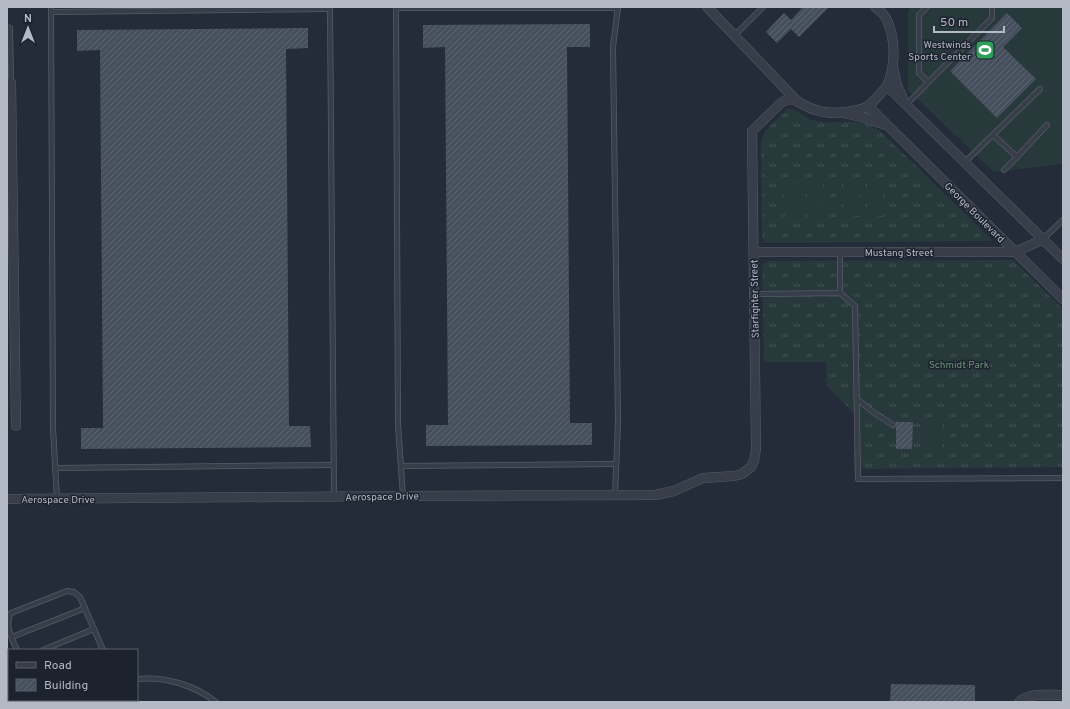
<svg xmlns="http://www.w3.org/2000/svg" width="1070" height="709" font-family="Overpass,sans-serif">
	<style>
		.grass { fill: url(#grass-tufts) }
		.garden { fill: #27393b }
		.building { fill: url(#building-hatch) }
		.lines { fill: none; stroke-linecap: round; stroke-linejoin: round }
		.lane-casing { stroke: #565c67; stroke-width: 6 }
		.street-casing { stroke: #565c67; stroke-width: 10 }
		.lane { stroke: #373e49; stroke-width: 4.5 }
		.street { stroke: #373e49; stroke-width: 9 }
		.labels { text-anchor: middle; stroke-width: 3; stroke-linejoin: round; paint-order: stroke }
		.poi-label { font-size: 10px; fill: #b3b9c5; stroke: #1d232e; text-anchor: end }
		.street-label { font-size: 10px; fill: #b3b9c5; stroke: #1d232e }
		.park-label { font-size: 10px; fill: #6c9477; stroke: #1d232e }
	</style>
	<defs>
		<pattern id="grass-tufts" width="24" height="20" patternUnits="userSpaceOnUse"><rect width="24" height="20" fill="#27393b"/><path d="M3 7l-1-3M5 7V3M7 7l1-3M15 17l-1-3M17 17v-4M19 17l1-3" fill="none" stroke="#445456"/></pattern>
		<pattern id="building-hatch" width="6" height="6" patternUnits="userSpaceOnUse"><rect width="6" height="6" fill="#454f5d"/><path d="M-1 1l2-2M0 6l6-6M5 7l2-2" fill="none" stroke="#5d6673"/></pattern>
	</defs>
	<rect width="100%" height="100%" fill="#242c39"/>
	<g class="grass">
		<path d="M787 109C796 108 804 117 812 120 829 125 846 120 862 123 869 124 875 128 881 132L990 238 991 241 767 243 764 242 762 237 761 142 766 130Z"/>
		<polygon points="1013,260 1063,309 1063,467 854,469 854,413 827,386 826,362 764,362 762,267 763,263 768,261"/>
	</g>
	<g class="garden">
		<polygon points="912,7 1063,7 1063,164 994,172 908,90 908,11"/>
		<polygon points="823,183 824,217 808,217 807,184"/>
		<polygon points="844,183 859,183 860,216 844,216"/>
		<polygon points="867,183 882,183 883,216 867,216"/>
		<polygon points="784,184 800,184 801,217 785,217"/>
		<rect x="920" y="417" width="22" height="36"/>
	</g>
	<g class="building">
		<polygon points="803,7 829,7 799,37 791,29 777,43 766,32 784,13 791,20"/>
		<polygon points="1007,13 1022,28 1003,47 1036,79 997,118 950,71"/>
		<polygon points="590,24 590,47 567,47 570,423 592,423 592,445 426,446 426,425 448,425 445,47 423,48 423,25"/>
		<polygon points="308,28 308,48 286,49 289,426 310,426 311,447 81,449 81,428 103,428 100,50 77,51 77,30"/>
		<polygon points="896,422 913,422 912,449 896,449"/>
		<polygon points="891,684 975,685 975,702 890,702"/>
	</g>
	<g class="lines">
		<g class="lane-casing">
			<g id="lane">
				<polyline points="51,7 53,428 57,499"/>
				<polyline points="330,7 334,497"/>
				<polyline points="396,7 398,425 403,496"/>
				<polyline points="927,7 919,15 919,73 928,82"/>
				<polyline points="396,8 618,8"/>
				<polyline points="51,12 330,9"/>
				<polyline points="7,27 10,28 11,83"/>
				<polyline points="735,35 763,7"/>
				<polyline points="906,105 992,18 992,7"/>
				<polyline points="993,135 1017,157 1004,170"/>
				<polyline points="1017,157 1047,125"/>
				<polyline points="964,163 1040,89"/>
				<polyline points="1042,240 1063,220"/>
				<polyline points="840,252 840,293"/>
				<polyline points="754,294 840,293 855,306 858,479 1063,478"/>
				<polyline points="857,399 873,412 893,425"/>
				<polyline points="401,466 616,464"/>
				<polyline points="55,468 333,465"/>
				<polyline points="615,495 618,423 613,47 618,7"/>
				<polyline points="12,637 85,608"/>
				<path d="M17 650C12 638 4 626 11 613L67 591 74 592 80 597 103 650"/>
				<polyline points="43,650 94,629"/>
				<path d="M137 679C165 676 194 685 216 702"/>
				<polyline points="7,687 9,687"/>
				<polyline points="37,700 38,702"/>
				<polyline points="57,702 63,700"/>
			</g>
		</g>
		<g class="street-casing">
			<g id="street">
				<path d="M707 7 797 101C815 113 832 115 853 111 858 110 863 109 868 106 875 101 881 92 887 86 896 65 896 39 886 18 884 14 879 10 875 7"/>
				<polyline points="893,67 897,85 903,99"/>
				<polyline points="11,83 16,426"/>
				<polyline points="887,86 1063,259"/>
				<polyline points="868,106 1063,299"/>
				<polyline points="848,114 865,118 886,125"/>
				<polyline points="754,252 1015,252 1042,240"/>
				<polyline points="7,499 403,496 655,495 674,491 703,478 734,476 742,474 751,467 754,461 756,449 752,131 782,102 789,99 797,101"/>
				<path d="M1019 702C1030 692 1049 695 1063 695"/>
			</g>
		</g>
		<use href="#lane" class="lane"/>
		<use href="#street" class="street"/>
	</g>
	<defs>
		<g id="stadium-square" transform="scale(1)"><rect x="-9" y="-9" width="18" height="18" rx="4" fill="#2e9e5b" stroke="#1d232e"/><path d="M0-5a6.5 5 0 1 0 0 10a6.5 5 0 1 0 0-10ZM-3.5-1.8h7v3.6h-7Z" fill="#fff"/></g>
	</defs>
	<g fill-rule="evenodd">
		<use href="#stadium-square" x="985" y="50"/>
	</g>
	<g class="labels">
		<g class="poi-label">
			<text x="971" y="48">Westwinds<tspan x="971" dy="12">Sports Center</tspan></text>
		</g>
		<g class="street-label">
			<text transform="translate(975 212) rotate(45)" y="4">George Boulevard</text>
			<text x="899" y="256">Mustang Street</text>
			<text transform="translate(754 299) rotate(-91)" y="4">Starfighter Street</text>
			<text transform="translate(382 496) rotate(-1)" y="4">Aerospace Drive</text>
			<text x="58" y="503">Aerospace Drive</text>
		</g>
		<g class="park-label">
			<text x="959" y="368">Schmidt Park</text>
		</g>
	</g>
	<rect width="1070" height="709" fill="none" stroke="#b3b9c5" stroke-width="16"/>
	<rect x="8" y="649" width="130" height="52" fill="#1d232e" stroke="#595f6a"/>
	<rect x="16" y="662" width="20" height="6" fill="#373e49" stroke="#595f6a"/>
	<text x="44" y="669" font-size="12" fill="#b3b9c5">Road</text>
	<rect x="16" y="679" width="20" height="12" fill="url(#building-hatch)" stroke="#595f6a"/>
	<text x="44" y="689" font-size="12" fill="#b3b9c5">Building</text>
	<g transform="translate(28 28)" stroke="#1d232e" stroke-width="3" paint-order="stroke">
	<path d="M0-3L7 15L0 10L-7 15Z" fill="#b3b9c5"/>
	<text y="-6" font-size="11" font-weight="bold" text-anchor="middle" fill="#b3b9c5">N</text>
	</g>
	<path d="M934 26v6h70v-6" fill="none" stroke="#b3b9c5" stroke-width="2"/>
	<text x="940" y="26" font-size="12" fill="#b3b9c5" stroke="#1d232e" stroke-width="3" paint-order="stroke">50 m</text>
</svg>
